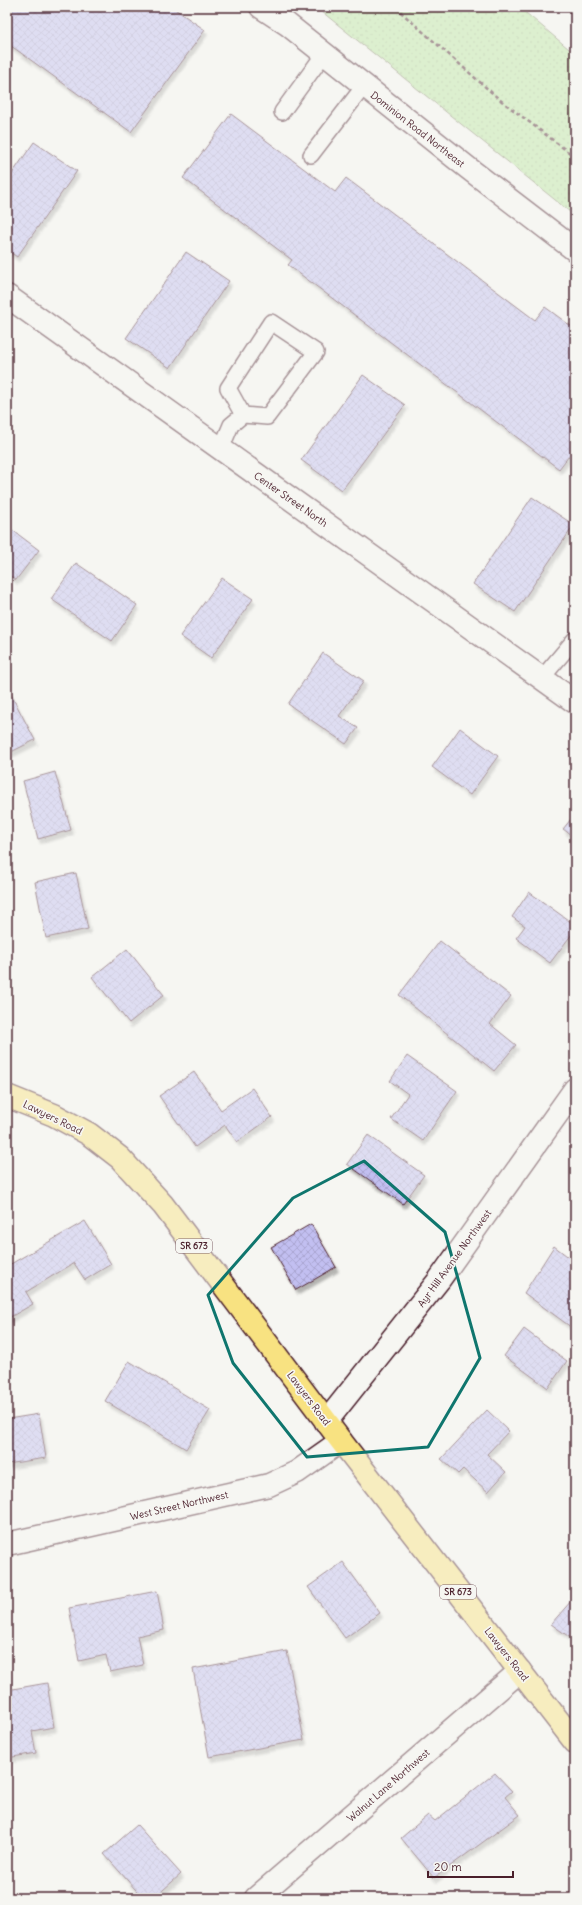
<svg xmlns="http://www.w3.org/2000/svg" width="582" height="1905" font-family="Delius,sans-serif">
	<style>
		.green { fill: url(#green-dots); stroke: #848368 }
		.building { fill: url(#building-cross-hatch); stroke: #4a1f2b; filter: url(#shadow) }
		.lines { fill: none; stroke-linecap: round; stroke-linejoin: round }
		.lane-casing { stroke: #4a1f2b; stroke-width: 18 }
		.street-casing { stroke: #4a1f2b; stroke-width: 25 }
		.primary-casing { stroke: #4a1f2b; stroke-width: 25 }
		.path { stroke: #4a1f2b; stroke-width: 2.5; stroke-dasharray: 4 3; stroke-linecap: butt }
		.lane { stroke: #f6f6f2; stroke-width: 15 }
		.street { stroke: #f6f6f2; stroke-width: 22 }
		.primary { stroke: #f8e281; stroke-width: 22 }
		.marked { fill: none; stroke: #0f766e; stroke-width: 3; stroke-linejoin: round }
		.labels { text-anchor: middle; stroke-width: 3.5; stroke-linejoin: round; paint-order: stroke }
		.shield { fill: #f6f6f2; stroke: #7e6067; stroke-width: 1 }
		.shield-label { font-size: 9px; font-weight: bold; fill: #4a1f2b }
		.street-label { font-size: 10px; fill: #4a1f2b; stroke: #f6f6f2 }
	</style>
	<defs>
		<pattern id="green-dots" width="8" height="8" patternUnits="userSpaceOnUse"><rect width="8" height="8" fill="#bde7a4"/><path d="M2 2h.1M6 6h.1" fill="none" stroke="#a4c68d" stroke-width="1.8" stroke-linecap="round"/></pattern>
		<pattern id="building-cross-hatch" width="8" height="8" patternUnits="userSpaceOnUse"><rect width="8" height="8" fill="#c2bff1"/><path d="M0 0l8 8M0 8l8-8" fill="none" stroke="#a8a4cf"/></pattern>
		<filter id="shadow"><feDropShadow dx="2.5" dy="4.5" stdDeviation="1" flood-color="#0004"/></filter>
	</defs>
	<rect width="100%" height="100%" fill="#f6f6f2"/>
	<filter id="ink" filterUnits="userSpaceOnUse"><feTurbulence type="fractalNoise" baseFrequency=".025" numOctaves="2"/><feDisplacementMap in="SourceGraphic" scale="8" xChannelSelector="R" yChannelSelector="G"/><feConvolveMatrix kernelMatrix="1 2 1 2 8 2 1 2 1" color-interpolation-filters="sRGB"/></filter>
	<g filter="url(#ink)">
		<polygon class="green" points="316,7 519,7 575,54 575,216"/>
		<g class="building">
			<polygon points="7,7 172,7 205,30 131,132 7,43"/>
			<polygon points="231,114 335,192 346,178 535,320 545,307 575,329 575,448 559,469 288,265 292,260 183,178"/>
			<polygon points="34,142 77,171 17,257 7,250 7,181"/>
			<polygon points="186,252 229,281 170,368 126,338"/>
			<polygon points="363,375 405,405 342,490 301,460"/>
			<polygon points="532,497 574,525 515,612 473,584"/>
			<polygon points="7,526 39,550 16,580 7,574"/>
			<polygon points="76,563 137,605 112,641 51,599"/>
			<polygon points="222,578 253,599 211,658 180,636"/>
			<polygon points="323,653 364,681 339,716 358,728 346,744 288,704"/>
			<polygon points="7,687 35,740 7,754"/>
			<polygon points="460,728 498,756 470,795 432,767"/>
			<polygon points="55,772 71,830 38,839 23,781"/>
			<polygon points="575,814 575,838 563,829"/>
			<polygon points="76,873 88,929 46,938 35,882"/>
			<polygon points="529,892 575,925 575,930 550,963 516,938 525,926 512,917"/>
			<polygon points="440,941 511,996 490,1024 516,1045 494,1071 399,995"/>
			<polygon points="127,949 164,995 129,1023 92,977"/>
			<polygon points="407,1056 457,1091 423,1141 391,1119 408,1094 390,1081"/>
			<polygon points="194,1072 221,1110 252,1088 272,1117 237,1142 225,1125 195,1147 159,1096"/>
			<polygon points="368,1135 424,1175 403,1204 347,1164"/>
			<polygon points="85,1221 111,1264 85,1280 74,1263 26,1292 33,1304 7,1319 7,1261 9,1265"/>
			<polygon points="311,1224 336,1267 296,1290 271,1247"/>
			<polygon points="554,1246 575,1262 575,1330 524,1293"/>
			<polygon points="524,1329 567,1361 548,1388 504,1356"/>
			<polygon points="129,1361 210,1410 186,1449 105,1401"/>
			<polygon points="487,1410 509,1431 487,1454 506,1472 488,1492 463,1469 458,1474 441,1459"/>
			<polygon points="39,1414 46,1458 7,1464 7,1415 8,1419"/>
			<polygon points="343,1562 380,1613 345,1638 308,1587"/>
			<polygon points="157,1591 164,1630 137,1636 143,1665 110,1672 106,1655 79,1661 69,1608"/>
			<polygon points="572,1600 575,1602 575,1641 551,1624"/>
			<polygon points="287,1651 304,1740 209,1757 193,1669"/>
			<polygon points="47,1683 54,1727 32,1731 36,1753 7,1758 7,1690"/>
			<polygon points="495,1773 512,1791 505,1797 520,1815 434,1878 401,1838 428,1815 435,1821"/>
			<polygon points="137,1825 181,1874 154,1898 143,1898 104,1854"/>
		</g>
		<g class="lines">
			<g class="lane-casing">
				<g id="lane">
					<polyline points="282,112 324,54"/>
					<polyline points="311,155 364,86"/>
					<polyline points="221,449 231,425 243,415 267,417 316,352 271,322 228,388 243,415"/>
					<polyline points="542,678 575,639"/>
				</g>
			</g>
			<g class="street-casing">
				<g id="street">
					<polyline points="261,7 287,24 468,168 575,250"/>
					<polyline points="7,296 575,702"/>
					<polyline points="326,1422 439,1280 575,1089"/>
					<polyline points="7,1544 269,1485 297,1472 341,1441"/>
					<polyline points="256,1898 520,1671"/>
				</g>
			</g>
			<g class="primary-casing">
				<polyline id="primary" points="7,1096 54,1115 89,1134 120,1158 163,1205 341,1441 575,1742"/>
			</g>
			<polyline class="path" points="395,7 499,99 575,157"/>
			<use href="#lane" class="lane"/>
			<use href="#street" class="street"/>
			<use href="#primary" class="primary"/>
		</g>
	</g>
	<path d="M0 0H582V1905H0ZM364 1161 445 1232 480 1358 428 1447 307 1457 233 1363 208 1295 293 1198Z" fill="#f6f6f2" fill-opacity=".55" fill-rule="evenodd"/>
	<path class="marked" d="M364 1161 445 1232 480 1358 428 1447 307 1457 233 1363 208 1295 293 1198Z"/>
	<g class="labels">
		<g class="shield">
			<rect x="176" y="1239" width="36" height="14" rx="3"/>
			<rect x="440" y="1585" width="36" height="14" rx="3"/>
		</g>
		<g class="shield-label">
			<text x="194" y="1249">SR 673</text>
			<text x="458" y="1595">SR 673</text>
		</g>
		<g class="street-label">
			<text transform="translate(418 129) rotate(38)" y="4">Dominion Road Northeast</text>
			<text transform="translate(291 499) rotate(35)" y="4">Center Street North</text>
			<text transform="translate(53 1117) rotate(26)" y="4">Lawyers Road</text>
			<text transform="translate(454 1258) rotate(-54)" y="4">Ayr Hill Avenue Northwest</text>
			<text transform="translate(309 1398) rotate(53)" y="4">Lawyers Road</text>
			<text transform="translate(179 1505) rotate(-13)" y="4">West Street Northwest</text>
			<text transform="translate(507 1654) rotate(52)" y="4">Lawyers Road</text>
			<text transform="translate(388 1785) rotate(-41)" y="4">Walnut Lane Northwest</text>
		</g>
	</g>
	<rect width="582" height="1905" fill="none" stroke="#f6f6f2" stroke-width="24"/>
	<rect x="12" y="12" width="558" height="1881" fill="none" stroke="#4a1f2b" stroke-width="1.5" filter="url(#ink)"/>
	<path d="M428 1871v6h85v-6" fill="none" stroke="#4a1f2b" stroke-width="2"/>
	<text x="434" y="1871" font-size="12" fill="#4a1f2b" stroke="#f6f6f2" stroke-width="3" paint-order="stroke">20 m</text>
</svg>
